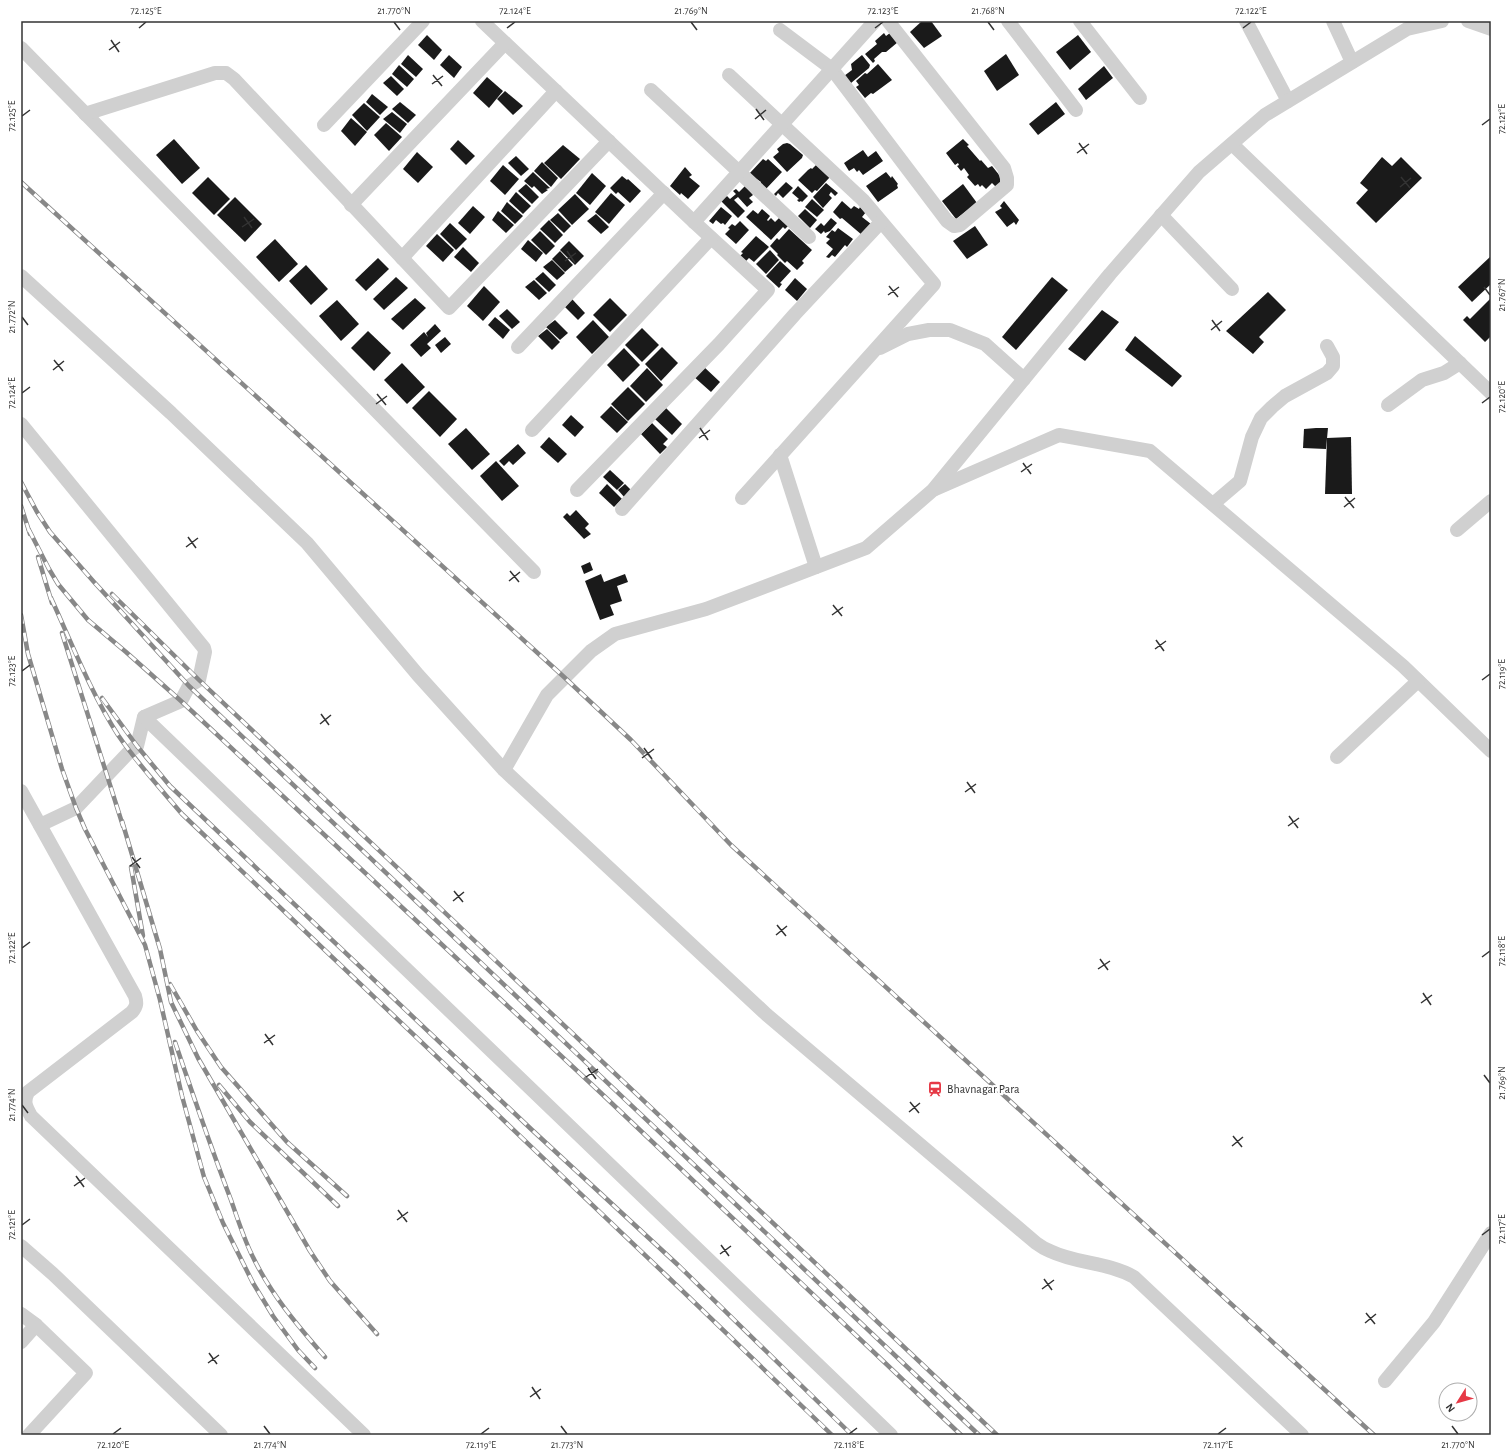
<svg xmlns="http://www.w3.org/2000/svg" width="1512" height="1456" font-family="'Alegreya Sans',sans-serif">
	<style>
		.building { fill: #1a1a1a }
		.lines { fill: none; stroke-linecap: round; stroke-linejoin: round }
		.minor { stroke: #d0d0d0; stroke-width: 14 }
		.rail-casing { stroke: #888; stroke-width: 4.5 }
		.rail { stroke: #fff; stroke-width: 3; stroke-dasharray: 9; stroke-linecap: butt }
		.ticks { fill: none; stroke: #333; stroke-width: 1.5 }
		.labels { text-anchor: middle; stroke-width: 4; stroke-linejoin: round; paint-order: stroke }
		.poi-label { font-size: 12px; fill: #333; stroke: #fff; text-anchor: start }
		.neatline { fill: none; stroke: #333; stroke-width: 1.5 }
		.ticks-label { font-size: 10px; text-anchor: middle; fill: #333 }
	</style>
	<rect width="100%" height="100%" fill="#fff"/>
	<g class="building">
		<polygon points="922,21 931,21 942,36 924,48 910,32"/>
		<polygon points="884,33 886,36 890,33 898,42 886,52 882,52 874,59 875,61 873,63 865,54 877,44 875,41"/>
		<polygon points="427,35 442,50 434,60 418,45"/>
		<polygon points="1078,35 1091,52 1070,70 1056,52"/>
		<polygon points="1006,54 1019,75 997,91 984,71"/>
		<polygon points="408,55 423,69 416,77 401,64"/>
		<polygon points="449,55 462,67 454,78 440,65"/>
		<polygon points="862,55 870,65 869,68 851,83 844,76 852,70 851,64"/>
		<polygon points="878,64 892,80 873,94 871,93 865,98 856,87 859,85 856,81 865,73 867,74"/>
		<polygon points="399,65 414,79 407,87 392,74"/>
		<polygon points="1104,66 1113,78 1086,100 1078,89"/>
		<polygon points="391,76 404,89 397,96 383,83"/>
		<polygon points="487,77 503,91 489,108 473,93"/>
		<polygon points="505,91 523,106 513,115 497,99"/>
		<polygon points="372,94 388,107 380,115 366,102"/>
		<polygon points="400,102 416,115 408,123 392,109"/>
		<polygon points="1056,102 1065,114 1038,135 1029,124"/>
		<polygon points="364,103 380,117 367,131 352,115"/>
		<polygon points="392,112 407,124 400,133 383,119"/>
		<polygon points="351,118 367,132 355,146 341,131"/>
		<polygon points="386,123 402,137 389,151 374,135"/>
		<polygon points="174,139 200,168 182,184 156,155"/>
		<polygon points="963,139 969,145 967,146 980,161 981,160 988,168 992,166 1004,181 996,187 992,183 986,189 982,185 980,187 978,184 975,186 967,177 969,175 964,168 961,171 957,166 959,165 958,163 955,165 946,153"/>
		<polygon points="458,140 475,156 466,165 450,149"/>
		<polygon points="787,143 790,144 803,155 802,158 787,172 773,157 779,152 777,149 783,144"/>
		<polygon points="563,145 580,159 561,179 544,163"/>
		<polygon points="863,150 868,157 876,151 883,161 863,175 859,170 857,172 854,168 849,171 844,163"/>
		<polygon points="417,152 433,167 418,183 403,169"/>
		<polygon points="516,156 529,169 521,176 508,163"/>
		<polygon points="1382,157 1392,166 1401,157 1422,178 1376,223 1356,203 1368,190 1360,183"/>
		<polygon points="763,159 766,161 768,159 782,172 765,190 760,185 761,182 749,174"/>
		<polygon points="542,162 558,178 551,187 534,171"/>
		<polygon points="817,164 830,177 817,191 815,190 812,193 798,180 808,170 811,168 812,169"/>
		<polygon points="503,165 519,179 505,195 490,181"/>
		<polygon points="685,167 692,175 689,177 700,186 688,199 681,193 680,195 670,186"/>
		<polygon points="533,172 550,188 546,189 548,190 542,194 534,186 532,188 524,181"/>
		<polygon points="886,172 891,178 892,176 898,184 897,185 898,188 878,202 866,186"/>
		<polygon points="592,173 606,186 590,205 576,193"/>
		<polygon points="622,176 627,180 628,179 641,191 630,203 618,192 616,194 610,188"/>
		<polygon points="208,177 230,199 214,215 192,193"/>
		<polygon points="786,182 793,188 783,198 778,193 776,196 774,194"/>
		<polygon points="826,183 838,193 835,196 831,192 829,195 832,198 823,208 813,197"/>
		<polygon points="526,184 539,197 532,204 518,191"/>
		<polygon points="963,184 977,203 956,219 942,201"/>
		<polygon points="745,186 753,195 749,198 753,202 747,207 738,197 734,200 745,211 738,218 721,201 727,196 730,199 736,194 733,191 736,189 739,192"/>
		<polygon points="798,186 808,196 802,202 801,201 799,202 797,200 799,199 792,193"/>
		<polygon points="516,192 531,206 523,214 509,201"/>
		<polygon points="611,193 625,205 609,224 595,212"/>
		<polygon points="575,194 589,209 572,225 558,210"/>
		<polygon points="235,197 262,224 245,242 217,215"/>
		<polygon points="812,199 824,210 817,217 805,207"/>
		<polygon points="842,201 851,209 854,206 859,209 860,207 866,212 862,217 871,224 862,235 842,218 840,219 833,212"/>
		<polygon points="1004,201 1019,220 1016,225 1014,222 1007,227 995,212 1002,208 1000,206"/>
		<polygon points="507,202 523,216 515,224 501,211"/>
		<polygon points="473,206 485,217 470,234 458,223"/>
		<polygon points="721,207 732,216 725,225 723,223 721,224 716,220 713,224 709,221"/>
		<polygon points="762,209 770,216 767,220 768,221 771,218 775,222 780,217 789,225 785,229 783,227 771,240 746,217 753,210 758,214"/>
		<polygon points="805,209 817,220 810,228 798,216"/>
		<polygon points="498,211 514,225 506,233 492,220"/>
		<polygon points="558,213 571,226 564,233 550,220"/>
		<polygon points="596,214 609,227 601,234 587,221"/>
		<polygon points="831,218 837,223 830,231 825,233 824,231 821,234 815,229 821,223 824,226"/>
		<polygon points="549,220 563,235 555,243 540,229"/>
		<polygon points="740,221 749,230 736,244 725,234 730,229 728,228 732,224 735,226"/>
		<polygon points="450,223 467,239 456,250 440,234"/>
		<polygon points="975,226 988,245 967,259 953,241"/>
		<polygon points="838,228 853,239 847,247 845,245 835,257 832,255 829,258 826,257 833,249 826,243 830,239 826,237 832,230 835,232"/>
		<polygon points="789,229 812,250 802,261 804,263 797,270 787,261 785,263 777,255 778,254 770,246 777,238 779,240"/>
		<polygon points="540,231 555,246 546,255 531,240"/>
		<polygon points="437,234 454,250 443,262 426,246"/>
		<polygon points="756,236 769,247 754,262 749,258 746,261 740,256 743,253 741,252"/>
		<polygon points="275,239 298,264 279,282 256,257"/>
		<polygon points="528,240 543,253 536,262 521,249"/>
		<polygon points="569,241 584,256 575,265 560,250"/>
		<polygon points="463,247 479,263 471,272 454,257"/>
		<polygon points="770,250 779,260 766,274 756,264"/>
		<polygon points="560,251 573,265 565,272 552,259"/>
		<polygon points="1491,256 1491,284 1472,302 1458,287"/>
		<polygon points="378,258 389,269 366,291 355,280"/>
		<polygon points="552,260 565,273 557,280 543,267"/>
		<polygon points="780,261 791,271 780,283 782,284 779,288 766,276"/>
		<polygon points="306,265 328,289 311,305 289,281"/>
		<polygon points="543,272 556,285 549,292 535,279"/>
		<polygon points="396,277 408,288 384,310 373,299"/>
		<polygon points="1052,277 1068,290 1016,350 1002,337"/>
		<polygon points="795,278 807,289 797,301 785,290"/>
		<polygon points="534,280 547,293 539,300 525,287"/>
		<polygon points="484,286 500,302 483,321 467,306"/>
		<polygon points="1268,292 1286,310 1259,337 1264,342 1253,354 1226,331"/>
		<polygon points="415,298 426,308 403,330 391,319"/>
		<polygon points="610,298 627,315 610,332 593,315"/>
		<polygon points="1491,298 1491,336 1485,342 1463,320 1467,316 1470,319"/>
		<polygon points="572,299 585,313 578,320 565,307"/>
		<polygon points="337,300 359,324 341,341 319,316"/>
		<polygon points="507,309 520,322 512,329 499,316"/>
		<polygon points="1102,310 1119,322 1085,361 1068,349"/>
		<polygon points="495,317 510,330 503,339 488,325"/>
		<polygon points="555,320 568,333 560,340 546,327"/>
		<polygon points="593,320 609,337 592,354 576,337"/>
		<polygon points="435,324 441,331 427,344 431,348 421,357 410,345 424,332 428,337 426,333"/>
		<polygon points="642,328 659,345 642,362 625,345"/>
		<polygon points="547,329 560,342 552,350 538,336"/>
		<polygon points="368,331 391,353 374,371 351,348"/>
		<polygon points="1135,336 1182,376 1172,387 1125,350"/>
		<polygon points="445,337 451,344 441,353 435,345"/>
		<polygon points="662,347 678,363 661,381 645,364"/>
		<polygon points="624,348 640,365 623,382 607,365"/>
		<polygon points="402,363 425,387 407,404 384,380"/>
		<polygon points="703,366 720,382 711,392 693,376"/>
		<polygon points="647,368 663,385 646,402 630,386"/>
		<polygon points="628,387 645,404 628,421 611,404"/>
		<polygon points="429,391 457,419 440,437 412,408"/>
		<polygon points="611,406 628,422 617,433 600,417"/>
		<polygon points="666,408 682,424 672,435 655,419"/>
		<polygon points="571,415 584,427 575,437 562,425"/>
		<polygon points="652,423 668,439 663,444 667,447 660,454 641,434"/>
		<polygon points="466,428 490,454 472,470 448,444"/>
		<polygon points="1316,428 1328,428 1326,449 1303,448 1304,429"/>
		<polygon points="549,437 567,454 558,463 540,447"/>
		<polygon points="1351,437 1352,494 1325,494 1327,438"/>
		<polygon points="518,444 526,453 513,465 509,461 504,466 499,461"/>
		<polygon points="496,461 519,486 502,501 480,476"/>
		<polygon points="610,470 624,483 617,490 603,477"/>
		<polygon points="607,484 622,499 614,507 599,493"/>
		<polygon points="625,484 632,491 625,498 618,490"/>
		<polygon points="576,510 589,524 585,528 591,534 584,539 563,517 567,513 570,516"/>
		<polygon points="590,562 593,570 584,574 581,566"/>
		<polygon points="601,574 604,582 625,574 628,582 617,586 622,601 610,605 614,615 600,620 585,581"/>
	</g>
	<g class="lines">
		<g class="minor">
			<polyline points="482,21 694,222 768,290 719,344 577,490"/>
			<polyline points="1008,21 1076,110"/>
			<polyline points="1080,21 1140,98"/>
			<polyline points="1246,21 1288,101"/>
			<polyline points="1333,21 1352,62"/>
			<polyline points="1468,21 1491,29"/>
			<polyline points="780,30 832,69 947,221 954,226 960,225 1007,185 1007,178 1004,168 888,21"/>
			<polyline points="21,48 534,572"/>
			<polyline points="729,75 863,200 934,284 742,498"/>
			<polyline points="651,90 809,237"/>
			<polyline points="85,114 215,73 226,73 234,79 449,308 609,141"/>
			<polyline points="324,125 423,21"/>
			<polyline points="1232,144 1491,393"/>
			<polyline points="351,205 505,43"/>
			<polyline points="1161,215 1232,289"/>
			<polyline points="694,222 875,21"/>
			<polyline points="402,258 556,91"/>
			<path d="M21 276 171 413 307 543 418 675 504 770 767 1015 1036 1243C1040 1246 1045 1249 1050 1251 1077 1264 1107 1262 1134 1277L1302 1435"/>
			<polyline points="518,347 664,193"/>
			<polyline points="880,348 908,334 929,330 950,330 985,344 1024,379"/>
			<polyline points="1388,405 1422,380 1444,373 1460,363"/>
			<polyline points="21,424 204,648 205,652 199,680 189,686 181,701 144,717 137,746 130,751 76,808 40,825"/>
			<polyline points="532,430 711,238"/>
			<polyline points="780,455 816,567"/>
			<polyline points="935,489 1059,435 1150,451 1403,666 1491,751"/>
			<polyline points="1213,504 1240,481 1252,437 1261,418 1272,407 1285,396 1327,373 1333,366 1333,357 1327,346"/>
			<polyline points="622,509 795,314 881,222"/>
			<polyline points="1457,530 1491,501"/>
			<polyline points="144,717 891,1435"/>
			<polyline points="1337,757 1418,681"/>
			<polyline points="504,770 547,695 591,651 615,634 706,609 866,548 933,490 1110,274 1199,172 1265,115 1407,29 1442,21"/>
			<path d="M21 791 135 996C137 1003 137 1006 132 1012L28 1092C23 1102 26 1107 31 1116L364 1435"/>
			<polyline points="21,1246 53,1274 221,1435"/>
			<polyline points="21,1314 36,1325"/>
			<polyline points="21,1342 36,1325 86,1373 29,1435"/>
			<polyline points="1385,1381 1434,1322 1491,1233"/>
		</g>
		<g class="rail-casing">
			<g id="rail">
				<polyline points="21,182 564,677 631,740 731,845 1374,1435"/>
				<polyline points="21,482 37,512 50,532 94,582 189,686 979,1435"/>
				<polyline points="21,506 30,534"/>
				<polyline points="29,530 49,569 58,584 88,620 126,652 181,701 602,1094 961,1435"/>
				<polyline points="38,557 52,603"/>
				<polyline points="112,594 199,680 997,1435"/>
				<path d="M51 598C72 644 91 693 118 735 137 763 160 788 182 814L668 1277 832 1435"/>
				<polyline points="21,615 28,654 62,769 76,808 85,829 145,945 160,1000 182,1096 204,1177 223,1223 253,1283 273,1316 298,1350 315,1368"/>
				<polyline points="62,633 123,826"/>
				<polyline points="102,698 137,746 170,786 531,1129 678,1265 852,1435"/>
				<polyline points="122,821 160,949 171,1002 198,1058 310,1251 330,1281 377,1334"/>
				<polyline points="131,867 143,936"/>
				<polyline points="170,984 197,1031 221,1067 287,1142 347,1196"/>
				<path d="M175 1042C193 1095 211 1148 231 1200 237 1217 243 1236 251 1253 269 1292 297 1325 325 1357"/>
				<polyline points="219,1085 250,1122 338,1206"/>
			</g>
		</g>
		<use href="#rail" class="rail"/>
	</g>
	<path class="ticks" d="M394 22 400 30M691 22 697 30M988 22 994 30M139 28 146 22M507 28 515 22M875 28 883 22M1243 28 1251 22M111 40 119 52M109 50 120 42M433 75 442 86M432 84 443 76M756 109 764 120M22 116 30 110M755 119 766 110M1482 125 1490 119M1079 143 1087 154M1077 153 1089 144M1401 177 1410 188M1400 187 1411 178M244 217 252 228M242 227 254 219M567 251 575 263M565 261 576 253M889 286 898 297M1484 287 1490 295M888 295 899 287M22 317 28 325M1212 320 1220 331M1211 330 1222 321M54 360 63 371M53 370 64 361M22 393 30 387M377 394 386 405M1482 403 1490 397M376 404 387 396M700 428 708 440M699 438 710 430M1023 463 1031 474M1021 472 1032 464M1345 497 1354 508M1344 507 1355 498M188 537 196 548M186 547 198 538M510 571 519 582M509 581 520 572M833 605 842 616M832 615 843 607M1156 640 1164 651M1155 649 1166 641M22 671 30 665M1482 680 1490 674M321 714 329 725M320 724 331 715M644 748 652 759M642 758 654 749M967 782 975 793M965 792 976 784M1289 816 1298 828M1288 826 1299 818M132 857 140 868M130 866 141 858M454 891 463 902M453 901 464 892M777 925 786 936M776 935 787 926M22 948 30 942M1482 957 1490 951M1100 959 1108 970M1098 969 1110 961M1423 993 1431 1005M1421 1003 1432 995M265 1034 273 1045M264 1043 275 1035M588 1068 596 1079M1484 1075 1490 1083M586 1077 598 1069M910 1102 919 1113M22 1105 28 1113M909 1112 920 1103M1233 1136 1242 1147M1232 1146 1243 1137M76 1176 84 1187M74 1186 85 1178M398 1210 407 1222M397 1220 408 1212M22 1225 30 1219M1482 1235 1490 1229M721 1245 729 1256M720 1254 731 1246M1044 1279 1052 1290M1042 1289 1054 1280M1366 1313 1375 1324M1365 1323 1376 1314M209 1353 217 1364M208 1363 219 1355M532 1387 540 1399M530 1397 541 1389M264 1426 270 1434M561 1426 567 1434M1452 1426 1458 1434M113 1434 121 1428M481 1434 489 1428M849 1434 857 1428M1218 1434 1226 1428"/>
	<defs>
		<g id="station-bare" transform="scale(1.2)"><path d="M-3-6H3Q5-6 5-4V2Q5 4 3 4L4.5 6H3L1.5 4h-3L-3 6H-4.5L-3 4Q-5 4-5 2V-4Q-5-6-3-6ZM-3.5-4v3h7v-3ZM-3.5 1v1.5H-2V1ZM2 1v1.5H3.5V1Z" fill="#e63946" stroke="#fff" stroke-width="2.5" paint-order="stroke"/></g>
	</defs>
	<g fill-rule="evenodd">
		<use href="#station-bare" x="935" y="1089"/>
	</g>
	<g class="labels">
		<g class="poi-label">
			<text x="947" y="1093">Bhavnagar Para</text>
		</g>
	</g>
	<rect width="1512" height="1456" fill="none" stroke="#ffffff" stroke-width="44"/>
	<g transform="translate(1458 1402) rotate(233)"><circle r="19" fill="#ffffff" stroke="#adadad"/>
	<path d="M0-3L7 15L0 10L-7 15Z" fill="#e63946"/>
	<text y="-6" font-size="11" font-weight="bold" text-anchor="middle" fill="#333333">N</text>
	</g>
	<rect x="22" y="22" width="1468" height="1412" class="neatline"/>
	<g class="ticks-label">
		<text x="146" y="14">72.125°E</text>
		<text x="394" y="14">21.770°N</text>
		<text x="515" y="14">72.124°E</text>
		<text x="691" y="14">21.769°N</text>
		<text x="883" y="14">72.123°E</text>
		<text x="988" y="14">21.768°N</text>
		<text x="1251" y="14">72.122°E</text>
		<text transform="translate(11 116) rotate(-90)" y="4">72.125°E</text>
		<text transform="translate(1501 119) rotate(-90)" y="4">72.121°E</text>
		<text transform="translate(1501 295) rotate(-90)" y="4">21.767°N</text>
		<text transform="translate(11 317) rotate(-90)" y="4">21.772°N</text>
		<text transform="translate(11 393) rotate(-90)" y="4">72.124°E</text>
		<text transform="translate(1501 397) rotate(-90)" y="4">72.120°E</text>
		<text transform="translate(11 671) rotate(-90)" y="4">72.123°E</text>
		<text transform="translate(1501 674) rotate(-90)" y="4">72.119°E</text>
		<text transform="translate(11 948) rotate(-90)" y="4">72.122°E</text>
		<text transform="translate(1501 951) rotate(-90)" y="4">72.118°E</text>
		<text transform="translate(1501 1083) rotate(-90)" y="4">21.769°N</text>
		<text transform="translate(11 1105) rotate(-90)" y="4">21.774°N</text>
		<text transform="translate(11 1225) rotate(-90)" y="4">72.121°E</text>
		<text transform="translate(1501 1229) rotate(-90)" y="4">72.117°E</text>
		<text x="113" y="1448">72.120°E</text>
		<text x="270" y="1448">21.774°N</text>
		<text x="481" y="1448">72.119°E</text>
		<text x="567" y="1448">21.773°N</text>
		<text x="849" y="1448">72.118°E</text>
		<text x="1218" y="1448">72.117°E</text>
		<text x="1458" y="1448">21.770°N</text>
	</g>
</svg>
